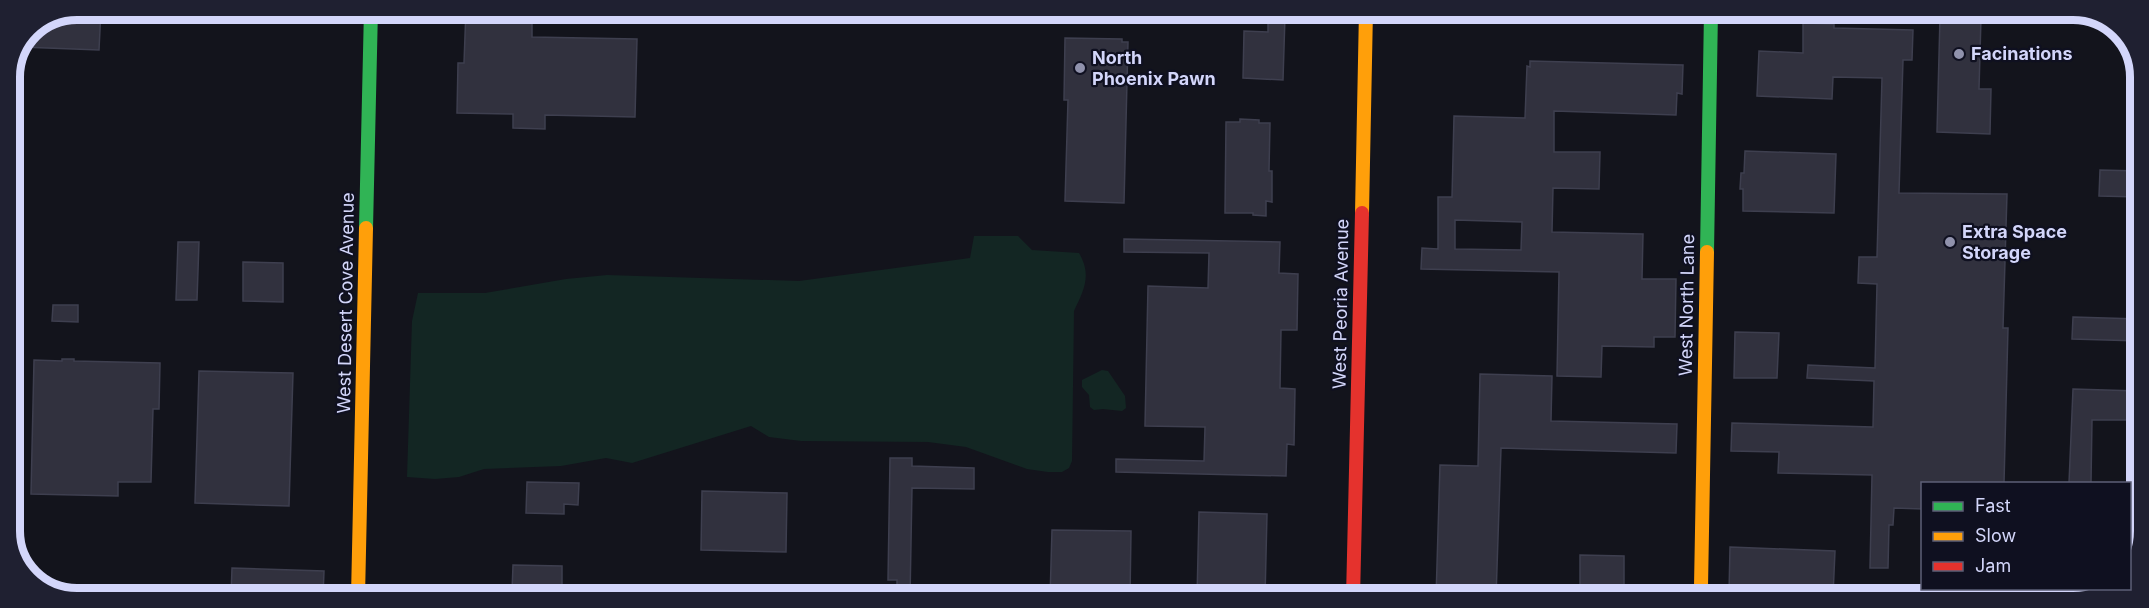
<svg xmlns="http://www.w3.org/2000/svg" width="2149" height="608" font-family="Inter,sans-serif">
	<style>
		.green { fill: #132623 }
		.building { fill: #31313e; stroke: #3e3f4f; stroke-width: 1.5; fill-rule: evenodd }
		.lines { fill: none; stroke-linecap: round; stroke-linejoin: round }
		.fast { stroke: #30b455; stroke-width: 14 }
		.slow { stroke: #ff9f0a; stroke-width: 14 }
		.jam { stroke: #e5322d; stroke-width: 14 }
		.poi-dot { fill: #9092ac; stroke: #0f1020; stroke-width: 2 }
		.labels { text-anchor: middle; stroke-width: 4.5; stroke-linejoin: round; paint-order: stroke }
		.poi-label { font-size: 18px; font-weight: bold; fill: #d3d6fa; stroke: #0f1020; text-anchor: start }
		.street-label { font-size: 18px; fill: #d3d6fa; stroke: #0f1020 }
		.rim { fill: none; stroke: #d3d6fa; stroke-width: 8 }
	</style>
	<rect width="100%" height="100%" fill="#13141c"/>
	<g class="green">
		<path d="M974 236H1018L1032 250 1079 253C1092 275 1084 290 1074 311L1072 461 1069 468 1062 472H1048L1027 469 966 447 928 442 801 441 769 437 751 426 632 463 606 458 561 466 484 469 459 477 435 479 407 477 412 321 418 293H485L566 279 607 275 799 281 970 258Z"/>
		<polygon points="1102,370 1108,371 1125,396 1126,408 1122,411 1103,409 1094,410 1090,407 1089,395 1082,387 1082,380"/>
	</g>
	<g class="building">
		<polygon points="76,9 101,9 99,50 21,47 29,28"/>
		<polygon points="466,9 532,9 532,37 637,39 635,117 545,115 545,129 513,128 513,114 457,113 458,63 464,63"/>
		<polygon points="1268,15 1285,16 1283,80 1243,78 1244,31 1268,32"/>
		<polygon points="1940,17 1981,18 1979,89 1991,89 1990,134 1937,132"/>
		<polygon points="1803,23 1834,24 1834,28 1913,30 1912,60 1903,60 1899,193 2007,194 2003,328 2008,328 2004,483 1923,483 1923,509 1894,508 1893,525 1889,525 1888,568 1870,568 1872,475 1778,473 1779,452 1731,451 1732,423 1873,427 1874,381 1807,378 1808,365 1875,368 1877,284 1858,283 1859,257 1877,257 1882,78 1833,77 1832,99 1757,96 1759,51 1803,53"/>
		<polygon points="1065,38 1122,39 1122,42 1128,42 1124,203 1065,201 1068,100 1064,100"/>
		<path d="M1530 61 1683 65 1682 94 1677 93 1676 115 1554 111V152H1600L1599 189 1553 188 1552 232 1643 234 1642 279H1676L1675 337H1654V347L1602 346 1601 377 1557 376 1559 272 1421 269 1422 248 1438 249V197H1452L1454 116 1525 118 1527 66 1530 67ZM1455 220 1522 222 1521 250 1455 249Z"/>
		<polygon points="1240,119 1259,120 1259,123 1270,123 1269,171 1272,171 1272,202 1266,201 1266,216 1253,215 1253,213 1225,213 1226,122 1240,122"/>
		<polygon points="1745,151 1836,154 1834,213 1743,211 1743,189 1740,189 1741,173 1744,173"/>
		<polygon points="2100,170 2139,171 2139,197 2099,196"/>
		<polygon points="1124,239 1280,242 1279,273 1298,274 1297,330 1281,330 1280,388 1295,389 1294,445 1287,444 1286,476 1116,472 1116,459 1204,461 1205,427 1145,426 1148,286 1208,288 1209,253 1124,252"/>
		<polygon points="178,242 199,242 197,300 176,300"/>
		<polygon points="243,262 283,263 283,302 243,301"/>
		<polygon points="53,305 78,305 78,322 52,321"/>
		<polygon points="2073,317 2139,319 2139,341 2072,339"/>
		<polygon points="1735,332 1779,333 1777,378 1734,378"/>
		<polygon points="62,359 74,359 74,361 160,363 159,409 153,409 151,482 118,482 118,496 31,494 34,360 62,361"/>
		<polygon points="199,371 293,373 289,506 195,503"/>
		<polygon points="1480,374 1552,376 1551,421 1677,424 1676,453 1501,448 1496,598 1436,598 1440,465 1478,466"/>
		<polygon points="2073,389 2138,391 2138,420 2092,420 2091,483 2069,483"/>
		<polygon points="890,458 912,458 912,466 974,468 974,489 912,488 910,598 897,598 897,580 888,580"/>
		<polygon points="527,482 579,483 578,505 564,504 564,514 526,513"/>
		<polygon points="702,491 787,493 786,552 701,550"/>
		<polygon points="1199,512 1267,514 1265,598 1197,598"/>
		<polygon points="1052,530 1131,531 1130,598 1050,598"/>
		<polygon points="1730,547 1835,551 1833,596 1729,593"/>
		<polygon points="1580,555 1624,556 1624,598 1580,598"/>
		<polygon points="513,565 562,566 562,593 512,592"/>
		<polygon points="232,568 324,571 323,597 231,597"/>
	</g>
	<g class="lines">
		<g class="fast">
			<polyline points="366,228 371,9"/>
			<polyline points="1707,252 1711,11"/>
		</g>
		<g class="slow">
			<polyline points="1362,213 1366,10"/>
			<polyline points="358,597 366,228"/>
			<polyline points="1704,599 1701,587 1707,252"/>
		</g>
		<polyline class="jam" points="1353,598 1362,213"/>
	</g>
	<g class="poi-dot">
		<circle cx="1959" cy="54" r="6"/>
		<circle cx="1080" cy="68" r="6"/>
		<circle cx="1950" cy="242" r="6"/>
	</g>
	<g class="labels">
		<g class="poi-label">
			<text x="1971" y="60">Facinations</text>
			<text x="1092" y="64">North<tspan x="1092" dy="21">Phoenix Pawn</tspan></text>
			<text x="1962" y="238">Extra Space<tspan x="1962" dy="21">Storage</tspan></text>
		</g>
		<g class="street-label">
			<text transform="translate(346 303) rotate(-89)" y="6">West Desert Cove Avenue</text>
			<text transform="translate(1341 304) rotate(-89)" y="6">West Peoria Avenue</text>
			<text transform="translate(1687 305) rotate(-89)" y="6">West North Lane</text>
		</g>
	</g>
	<path d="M0 0H2149V608H0ZM77 20H2073A57 57 0 0 1 2130 77V531A57 57 0 0 1 2073 588H77A57 57 0 0 1 20 531V77A57 57 0 0 1 77 20Z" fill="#1f2031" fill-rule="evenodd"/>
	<path class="rim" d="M77 20H2073A57 57 0 0 1 2130 77V531A57 57 0 0 1 2073 588H77A57 57 0 0 1 20 531V77A57 57 0 0 1 77 20Z"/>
	<rect x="1921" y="482" width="210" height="108" fill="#0f1020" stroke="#5d5f77" stroke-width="1.5"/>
	<rect x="1933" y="502" width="30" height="9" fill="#30b455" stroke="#5d5f77" stroke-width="1.5"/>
	<text x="1975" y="512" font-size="18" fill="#d3d6fa">Fast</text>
	<rect x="1933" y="532" width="30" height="9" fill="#ff9f0a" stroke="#5d5f77" stroke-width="1.5"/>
	<text x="1975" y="542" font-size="18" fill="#d3d6fa">Slow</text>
	<rect x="1933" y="562" width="30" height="9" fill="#e5322d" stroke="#5d5f77" stroke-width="1.5"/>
	<text x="1975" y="572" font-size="18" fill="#d3d6fa">Jam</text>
</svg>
